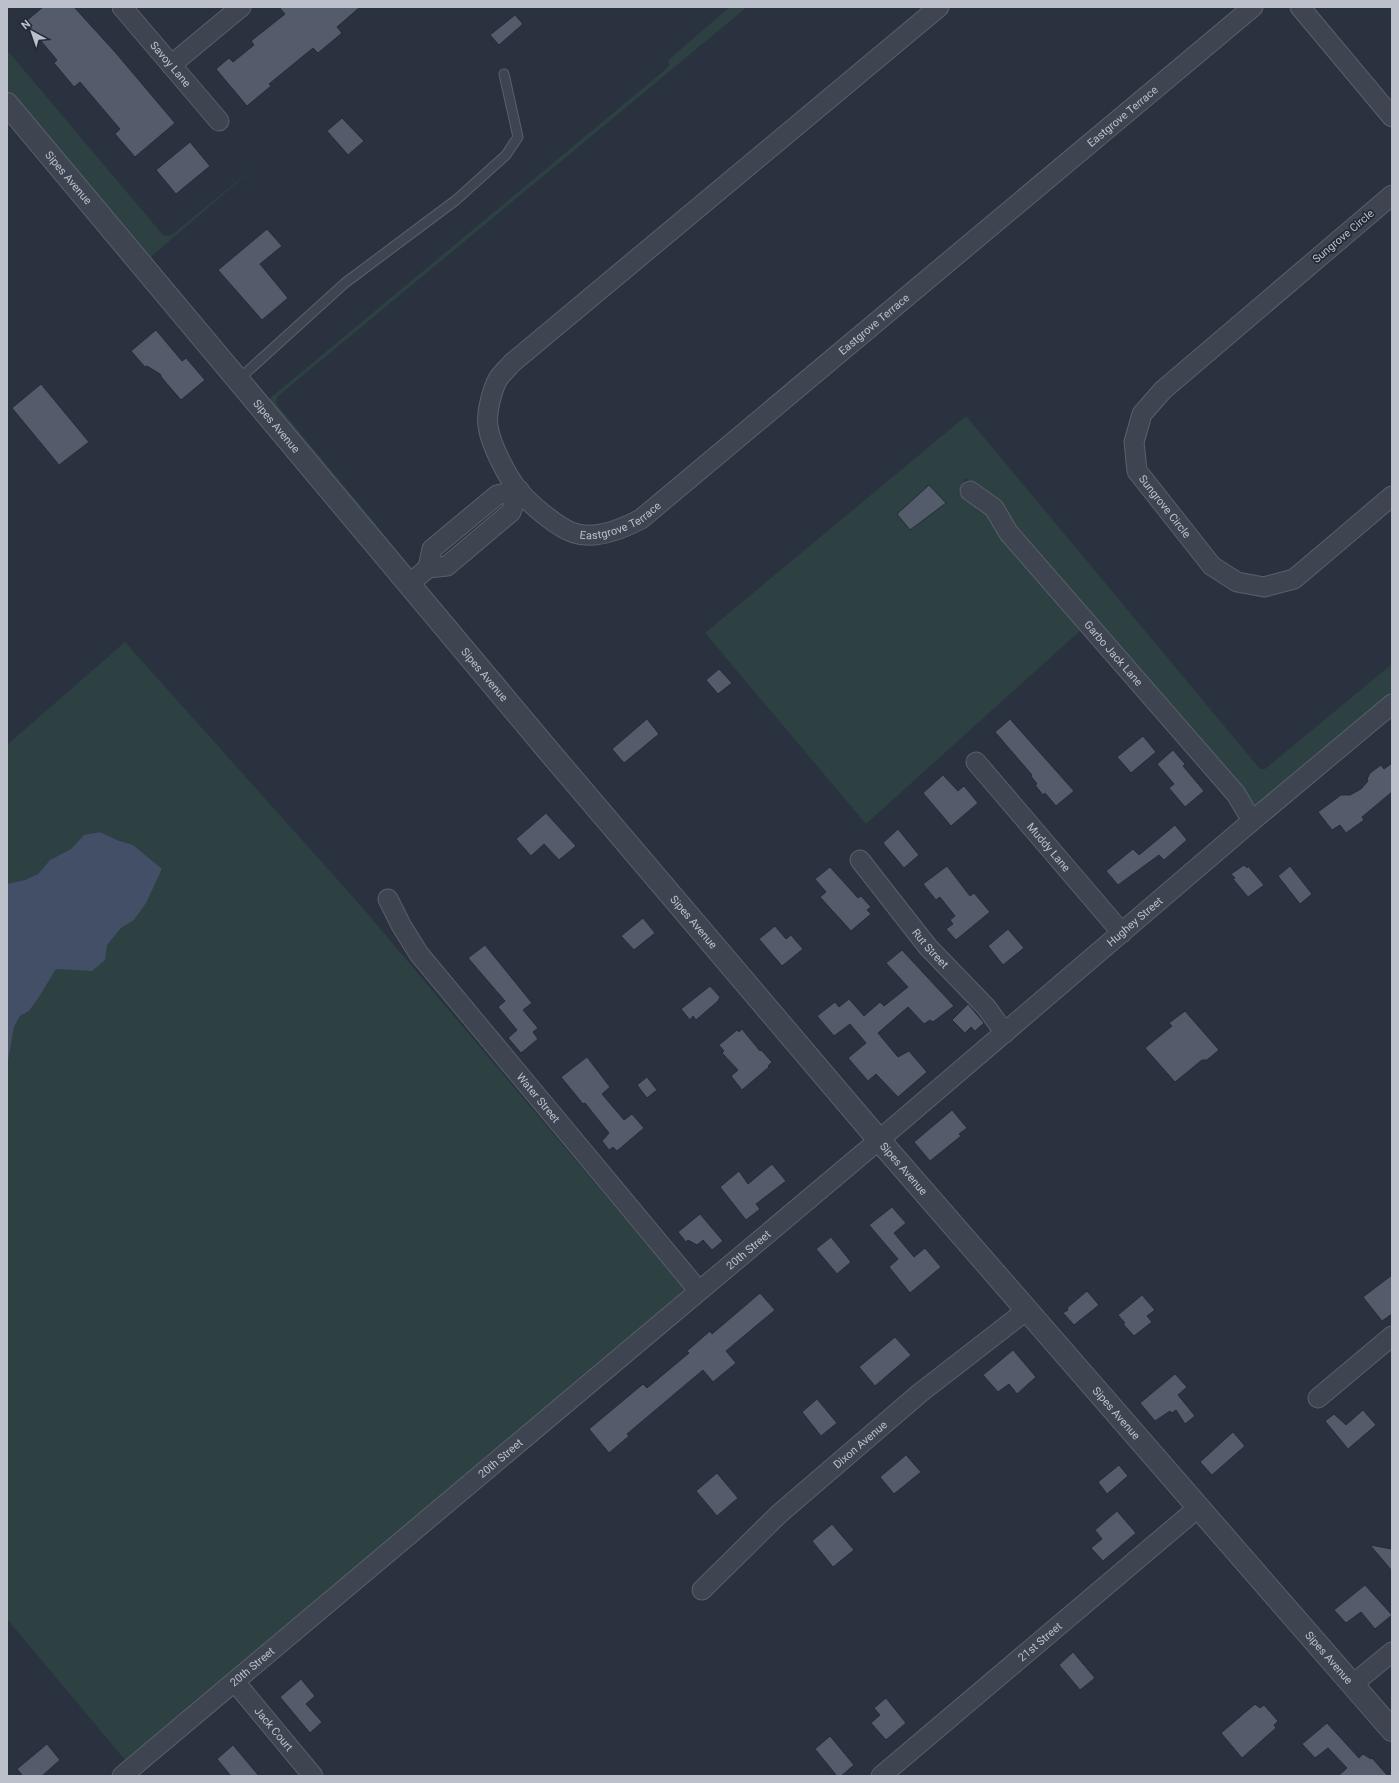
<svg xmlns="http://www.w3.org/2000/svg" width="1399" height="1783" font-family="Roboto,sans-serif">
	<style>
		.green { fill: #2d4042 }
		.water { fill: #424f67 }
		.building { fill: #545b6b; stroke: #252c38 }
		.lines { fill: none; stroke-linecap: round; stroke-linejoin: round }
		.service-casing { stroke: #59606b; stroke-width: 11 }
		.minor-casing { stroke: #59606b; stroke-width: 21 }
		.tertiary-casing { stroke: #59606b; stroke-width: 24 }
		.service { stroke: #3e4550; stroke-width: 9 }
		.minor { stroke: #3e4550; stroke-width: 19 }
		.tertiary { stroke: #3e4550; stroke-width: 22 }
		.labels { text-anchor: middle; stroke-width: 3.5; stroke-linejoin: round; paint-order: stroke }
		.street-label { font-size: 11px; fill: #bbc0ca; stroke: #232a36 }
	</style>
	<rect width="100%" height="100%" fill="#2a3240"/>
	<g class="green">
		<polygon points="730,7 747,7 277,397 276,402 278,406 403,557 268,400 666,69 669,65 668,60"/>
		<polygon points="7,50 163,235 168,236 172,235 261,162 154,254 151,258 152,264 7,91"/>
		<polygon points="966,416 1260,769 1265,769 1392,664 1392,692 1254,808 1015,527 998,501 966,478 958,492 988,514 1082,629 866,824 705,633"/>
		<polygon points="125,642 361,906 685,1290 126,1761 7,1619 7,1067 14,1027 20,1016 29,1011 39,997 56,968 92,971 107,945 121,928 134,920 162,870 133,845 117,840 100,832 84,835 71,849 50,860 38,874 25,880 7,884 7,745"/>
	</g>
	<polygon class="water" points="100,832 117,840 133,845 162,869 146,903 134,920 121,928 107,945 105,960 92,971 56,969 39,997 29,1011 20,1016 14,1027 7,1067 7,884 25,880 38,874 50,860 71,849 84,835"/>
	<g class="building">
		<polygon points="43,7 74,7 115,52 175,123 135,157 115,134 120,129 80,82 74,87 54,63 57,60 25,22"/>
		<polygon points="279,7 360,7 337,27 342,33 318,53 313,48 269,84 271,86 247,106 216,69 229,58 233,62 254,45 251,41 285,14"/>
		<polygon points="515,15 523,24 499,45 490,35"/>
		<polygon points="342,118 364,141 348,155 327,131"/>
		<polygon points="190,142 210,166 176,194 156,170"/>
		<polygon points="267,229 282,246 260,264 288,298 262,320 218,270"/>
		<polygon points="156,330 182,361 186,358 205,380 181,400 162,378 160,374 147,366 145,367 131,351"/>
		<polygon points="41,384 89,442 59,465 12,408"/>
		<polygon points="929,485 946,503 910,530 897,514"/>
		<polygon points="719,669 732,683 718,694 706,680"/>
		<polygon points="647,719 659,734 624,763 612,749"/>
		<polygon points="1010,719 1074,791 1056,806 1045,793 1043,795 1035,785 1037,784 1031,776 1032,775 995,732"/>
		<polygon points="1143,736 1156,752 1131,773 1117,757"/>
		<polygon points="1173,750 1185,764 1183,766 1204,791 1185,807 1169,788 1174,784 1157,764"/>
		<polygon points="1392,763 1392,792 1362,817 1364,820 1346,833 1340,825 1332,830 1318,812 1341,795 1350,795 1361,789 1368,781 1367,779 1370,773 1381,765 1384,769"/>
		<polygon points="943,775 958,791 964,786 978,803 951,826 923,793"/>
		<polygon points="546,813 576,846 559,860 544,844 531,856 516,839"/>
		<polygon points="1175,825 1187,840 1164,860 1159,855 1118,885 1106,871 1133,849 1139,855"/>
		<polygon points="898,829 919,855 904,868 883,843"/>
		<polygon points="1244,865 1247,868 1248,866 1264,885 1248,897 1233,879 1235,878 1231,874"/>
		<polygon points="947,866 970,896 974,893 990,912 956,940 946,929 953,924 950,920 955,916 940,897 936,900 923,884"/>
		<polygon points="1290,866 1312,894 1300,904 1278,876"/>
		<polygon points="830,867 858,898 861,896 871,907 867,910 871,914 851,931 820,897 826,892 815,879"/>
		<polygon points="643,918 655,933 634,950 621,936"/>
		<polygon points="775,926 786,939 791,935 803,949 782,966 759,939"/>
		<polygon points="1008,929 1024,948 1003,965 988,946"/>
		<polygon points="485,945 532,1003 523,1010 538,1028 533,1032 538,1039 521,1053 508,1038 517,1030 498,1007 505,1001 468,958"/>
		<polygon points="902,950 954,1006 933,1022 930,1020 924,1024 908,1007 878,1033 898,1057 909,1051 927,1072 898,1097 876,1074 868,1081 848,1058 866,1043 850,1024 834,1036 817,1016 835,1002 839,1007 849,999 864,1016 880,1002 884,1006 908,987 886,963"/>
		<polygon points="710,986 720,997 718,1001 696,1020 693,1016 690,1020 681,1009"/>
		<polygon points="968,1004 984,1023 975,1031 971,1027 965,1033 952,1020"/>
		<polygon points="1185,1011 1219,1050 1207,1060 1202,1060 1175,1082 1145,1048 1172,1026 1169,1023"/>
		<polygon points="742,1029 760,1051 761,1050 772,1062 768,1066 769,1067 742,1090 731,1076 738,1070 722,1053 724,1051 719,1045 737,1030 739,1032"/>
		<polygon points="587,1057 610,1087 602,1094 624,1120 632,1114 644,1128 617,1151 613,1147 609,1150 602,1141 609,1133 585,1103 583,1104 561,1077"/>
		<polygon points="647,1077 657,1090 647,1098 637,1085"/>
		<polygon points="952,1110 967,1128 959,1134 961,1136 930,1161 914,1142"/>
		<polygon points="772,1164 786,1181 756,1204 760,1209 746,1220 720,1187 739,1171 748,1184"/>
		<polygon points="892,1207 906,1223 894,1233 914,1257 925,1248 941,1267 910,1293 889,1267 898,1259 869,1225"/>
		<polygon points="700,1214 723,1241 712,1250 703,1240 697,1245 688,1240 686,1242 678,1232"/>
		<polygon points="831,1237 851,1262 837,1274 816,1249"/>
		<polygon points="1392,1275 1392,1314 1382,1321 1363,1297"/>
		<polygon points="1087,1291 1099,1305 1074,1325 1063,1313 1068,1310 1067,1308"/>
		<polygon points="760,1293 775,1310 726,1351 736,1363 713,1382 703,1370 627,1434 629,1436 609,1453 589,1429 643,1384 647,1388 689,1353 687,1351 710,1331 712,1334"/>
		<polygon points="1142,1295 1155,1310 1147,1316 1152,1322 1134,1336 1123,1324 1125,1323 1118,1315"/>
		<polygon points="895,1337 911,1355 875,1386 859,1367"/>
		<polygon points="1013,1350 1036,1377 1017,1394 1009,1384 998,1392 983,1375"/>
		<polygon points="1175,1374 1187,1387 1178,1395 1195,1416 1185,1424 1176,1410 1172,1413 1170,1411 1155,1421 1140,1403"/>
		<polygon points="817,1399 837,1423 821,1436 802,1412"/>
		<polygon points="1363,1410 1376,1425 1348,1449 1325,1421 1334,1414 1346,1425"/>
		<polygon points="1233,1432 1245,1446 1212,1475 1200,1462"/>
		<polygon points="906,1455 921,1472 894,1494 880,1477"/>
		<polygon points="1119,1465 1128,1476 1107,1494 1098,1482"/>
		<polygon points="717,1473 738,1498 717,1516 696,1491"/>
		<polygon points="1117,1511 1136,1533 1103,1561 1091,1548 1102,1539 1095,1530"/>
		<polygon points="832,1524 854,1550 833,1567 812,1541"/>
		<polygon points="1370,1545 1392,1549 1392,1571"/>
		<polygon points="1365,1585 1392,1615 1375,1629 1361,1612 1346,1623 1334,1610"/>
		<polygon points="1073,1652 1095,1678 1080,1690 1059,1665"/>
		<polygon points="301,1679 315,1696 306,1704 322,1722 310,1733 280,1697"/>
		<polygon points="886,1698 906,1723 886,1740 871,1723 880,1715 874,1708"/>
		<polygon points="1255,1704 1260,1708 1264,1705 1278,1721 1274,1725 1276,1728 1242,1758 1221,1733"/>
		<polygon points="1327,1723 1359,1758 1363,1754 1371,1759 1372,1758 1388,1776 1338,1776 1347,1768 1328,1748 1315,1758 1302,1744"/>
		<polygon points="830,1736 854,1765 841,1776 837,1776 815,1749"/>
		<polygon points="47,1744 60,1760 42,1776 23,1776 17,1769"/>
		<polygon points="233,1745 259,1776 231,1776 217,1759"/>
	</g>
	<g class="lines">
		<g class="service-casing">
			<polyline id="service" points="238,380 345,283 456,200 506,155 518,137 504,74"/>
		</g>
		<g class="minor-casing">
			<g id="minor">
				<path id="s1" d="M122 7 219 121"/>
				<path id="s2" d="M939 7 512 363C508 368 502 373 498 379 492 390 486 413 488 426 490 443 507 477 519 491 530 504 558 528 574 533 595 540 622 529 641 519L1253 7"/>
				<polyline points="1300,7 1392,117"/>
				<polyline points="171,65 241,7"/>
				<path id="s3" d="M1392 195 1163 390 1142 414 1134 442 1137 471 1212 566 1237 582 1264 587 1294 579 1392 496"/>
				<path id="s4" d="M970 491 994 508 1008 532 1236 794 1252 821"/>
				<polyline points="428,568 432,549 497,495 519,490"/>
				<polyline points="409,584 428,568 447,566 492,528 511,512 519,490"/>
				<path id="s5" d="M976 762 1122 933"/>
				<path id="s6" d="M860 860 928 947 986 1007 1005 1033"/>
				<path id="s7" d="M388 899 401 925 419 954 699 1291"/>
				<polyline points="1318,1398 1392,1336"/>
				<path id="s8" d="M702 1590 779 1514 920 1393 1027 1310"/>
				<path id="s9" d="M235 1682 313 1776"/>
				<polyline points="1353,1684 1392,1652"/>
				<path id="s10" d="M122 1776 879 1140 1252 821 1392 704"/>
				<path id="s11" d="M881 1776 1199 1507"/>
			</g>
		</g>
		<g class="tertiary-casing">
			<g id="tertiary">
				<path id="s12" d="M7 104 547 749 879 1140 1392 1730"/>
			</g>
		</g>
		<use href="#service" class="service"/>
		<use href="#minor" class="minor"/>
		<use href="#tertiary" class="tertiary"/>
	</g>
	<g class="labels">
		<g class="street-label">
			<text dy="4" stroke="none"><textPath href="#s1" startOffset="75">Savoy Lane</textPath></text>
			<text dy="4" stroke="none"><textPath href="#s2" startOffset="1466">Eastgrove Terrace</textPath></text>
			<text dy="4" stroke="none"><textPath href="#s12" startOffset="96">Sipes Avenue</textPath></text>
			<text transform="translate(1343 236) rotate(-40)" y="4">Sungrove Circle</text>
			<text dy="4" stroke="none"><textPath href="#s2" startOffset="1142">Eastgrove Terrace</textPath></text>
			<text dy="4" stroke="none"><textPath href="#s12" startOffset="420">Sipes Avenue</textPath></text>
			<text dy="4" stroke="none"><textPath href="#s3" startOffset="436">Sungrove Circle</textPath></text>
			<text dy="4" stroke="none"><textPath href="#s2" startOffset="818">Eastgrove Terrace</textPath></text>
			<text dy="4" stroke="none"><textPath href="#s4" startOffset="218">Garbo Jack Lane</textPath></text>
			<text dy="4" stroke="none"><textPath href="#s12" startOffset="744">Sipes Avenue</textPath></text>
			<text dy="4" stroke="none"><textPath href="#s5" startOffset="112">Muddy Lane</textPath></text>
			<text dy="4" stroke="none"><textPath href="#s10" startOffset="1325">Hughey Street</textPath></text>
			<text dy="4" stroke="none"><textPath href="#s12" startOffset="1068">Sipes Avenue</textPath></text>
			<text dy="4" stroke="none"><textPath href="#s6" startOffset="113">Rut Street</textPath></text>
			<text dy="4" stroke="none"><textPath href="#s7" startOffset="250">Water Street</textPath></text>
			<text dy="4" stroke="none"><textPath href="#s12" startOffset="1392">Sipes Avenue</textPath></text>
			<text dy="4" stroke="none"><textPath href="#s10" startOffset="818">20th Street</textPath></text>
			<text dy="4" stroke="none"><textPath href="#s12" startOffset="1716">Sipes Avenue</textPath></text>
			<text dy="4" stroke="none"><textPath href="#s8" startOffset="215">Dixon Avenue</textPath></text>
			<text dy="4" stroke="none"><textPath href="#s10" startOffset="494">20th Street</textPath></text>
			<text dy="4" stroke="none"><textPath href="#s11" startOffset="208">21st Street</textPath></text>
			<text dy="4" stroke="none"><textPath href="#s12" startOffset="2040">Sipes Avenue</textPath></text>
			<text dy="4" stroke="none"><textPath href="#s10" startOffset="170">20th Street</textPath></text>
			<text dy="4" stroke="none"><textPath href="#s9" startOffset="61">Jack Court</textPath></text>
		</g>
	</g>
	<rect width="1399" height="1783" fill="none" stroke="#bbc0ca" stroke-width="16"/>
	<g transform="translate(32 32) rotate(320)" stroke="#232a36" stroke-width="3" paint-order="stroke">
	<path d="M0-3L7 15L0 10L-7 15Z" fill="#bbc0ca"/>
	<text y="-6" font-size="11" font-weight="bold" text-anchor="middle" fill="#bbc0ca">N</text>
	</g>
</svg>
